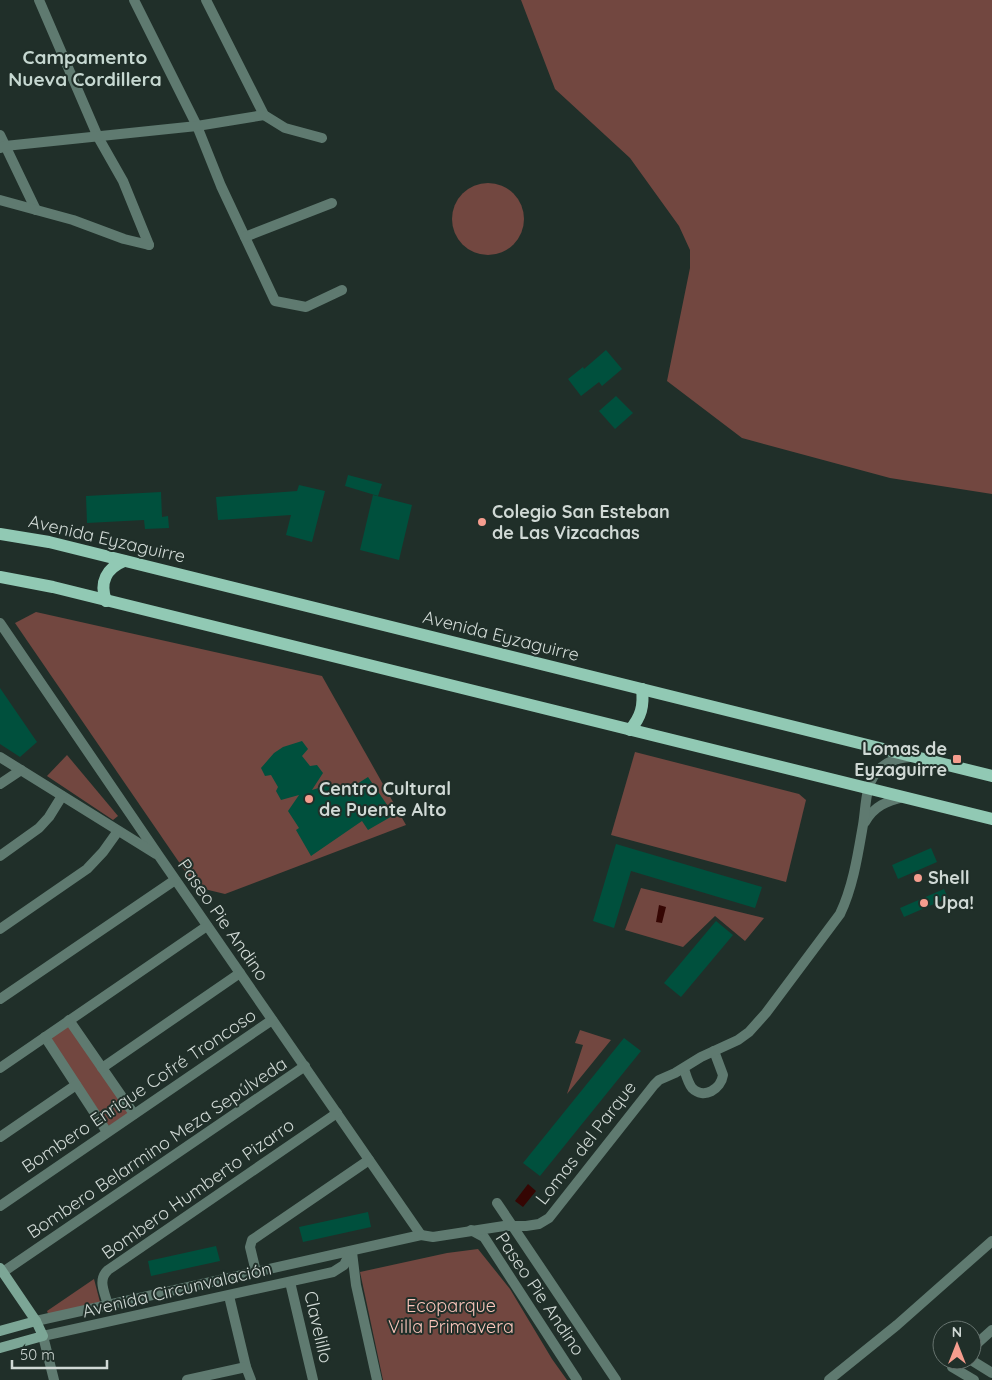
<svg xmlns="http://www.w3.org/2000/svg" width="992" height="1380" font-family="Quicksand,sans-serif">
	<style>
		.green { fill: #724740 }
		.water { fill: #350603 }
		.building { fill: #00503d }
		.lines { fill: none; stroke-linecap: round; stroke-linejoin: round }
		.street { stroke: #5f7a70; stroke-width: 10 }
		.secondary { stroke: #7ca696; stroke-width: 10 }
		.primary { stroke: #91c9b4; stroke-width: 12 }
		.poi-dot { fill: #f59d8e; stroke: #202f29; stroke-width: 2 }
		.labels { text-anchor: middle; stroke-width: 4; stroke-linejoin: round; paint-order: stroke }
		.poi-label { font-size: 18px; font-weight: bold; fill: #d0d9d5; stroke: #202f29; text-anchor: start }
		.street-label { font-size: 18px; fill: #d0d9d5; stroke: #202f29 }
		.park-label { font-size: 18px; fill: #fcc6bc; stroke: #202f29 }
		.neighbourhood-label { font-size: 19px; font-weight: bold; fill: #c6d8d1; stroke: #202f29 }
	</style>
	<rect width="100%" height="100%" fill="#202f29"/>
	<g class="green">
		<polygon points="521,0 992,0 992,494 890,478 742,438 667,381 690,268 690,250 679,226 630,158 555,89"/>
		<circle cx="488" cy="219" r="36"/>
		<polygon points="36,612 322,676 406,825 225,894 196,887 15,623"/>
		<polygon points="635,752 799,794 806,800 786,882 611,835"/>
		<polygon points="67,755 118,816 113,820 47,776"/>
		<polygon points="641,888 764,918 745,941 715,916 683,947 625,930"/>
		<polygon points="68,1025 129,1113 109,1126 49,1038"/>
		<polygon points="580,1030 611,1040 567,1094 583,1045 575,1043"/>
		<polygon points="478,1249 510,1289 552,1359 567,1380 383,1380 360,1272 447,1253"/>
		<polygon points="94,1279 100,1302 49,1316 47,1311"/>
	</g>
	<g class="water">
		<polygon points="659,905 666,907 662,923 656,922"/>
		<polygon points="528,1184 536,1191 523,1207 515,1201"/>
	</g>
	<g class="building">
		<polygon points="606,350 622,369 602,386 599,382 581,396 568,379 583,367 584,369"/>
		<polygon points="616,396 633,413 615,429 599,411"/>
		<polygon points="348,475 382,484 378,496 345,486"/>
		<polygon points="299,485 325,491 312,542 286,535 291,515 218,520 216,497 297,491"/>
		<polygon points="161,492 162,517 168,516 169,528 145,529 144,520 87,523 86,496"/>
		<polygon points="373,495 412,505 399,560 360,550"/>
		<polygon points="0,688 37,742 20,757 0,744"/>
		<polygon points="302,741 308,749 302,756 310,766 317,765 323,773 312,790 331,784 338,796 368,777 394,815 368,830 362,821 311,856 296,830 299,828 288,811 299,795 281,800 276,791 278,787 271,775 265,776 261,768 274,753 283,747"/>
		<polygon points="616,844 762,887 755,908 631,871 614,928 593,921"/>
		<polygon points="931,848 937,862 898,879 892,865"/>
		<polygon points="944,889 948,898 904,917 900,908"/>
		<polygon points="716,921 733,935 681,997 664,983"/>
		<polygon points="624,1038 641,1051 540,1176 523,1163"/>
		<polygon points="368,1212 371,1227 303,1242 299,1227"/>
		<polygon points="216,1246 220,1261 151,1276 148,1261"/>
	</g>
	<g class="lines">
		<g class="street">
			<polyline points="39,0 98,137 123,181 149,245"/>
			<polyline points="134,0 197,126 221,186 275,301 306,307 342,290"/>
			<polyline points="206,0 264,115 285,128 322,138"/>
			<polyline points="0,135 36,210"/>
			<polyline points="0,148 5,146 197,126 264,115"/>
			<polyline points="0,200 73,220 124,239 149,245"/>
			<polyline points="245,237 332,203"/>
			<polyline points="0,623 159,856 421,1235"/>
			<polyline points="0,757 156,854"/>
			<polyline points="0,784 21,770"/>
			<path d="M865 822C874 806 887 801 904 797"/>
			<polyline points="0,856 39,828 49,817 62,796"/>
			<polyline points="0,929 87,869 103,852 118,831"/>
			<polyline points="0,999 175,880"/>
			<polyline points="69,1020 134,1114"/>
			<polyline points="45,1037 107,1132"/>
			<polyline points="0,1068 207,926"/>
			<polyline points="102,1068 240,973"/>
			<path d="M684 1069C686 1075 688 1083 692 1088 704 1100 721 1089 723 1075L714 1051"/>
			<polyline points="0,1137 76,1085"/>
			<polyline points="497,1203 616,1380"/>
			<polyline points="0,1206 272,1020"/>
			<polyline points="471,1230 484,1237 577,1380"/>
			<polyline points="352,1252 356,1285 377,1380"/>
			<polyline points="3,1272 305,1066"/>
			<polyline points="256,1272 250,1247 252,1240 369,1160"/>
			<polyline points="290,1282 313,1380"/>
			<polyline points="229,1296 246,1367 251,1380"/>
			<path d="M108 1305C105 1293 97 1280 108 1270L337 1113"/>
			<path d="M36 1321 421 1235 433 1237 504 1226H526L539 1224 549 1218 654 1085 659 1080 675 1073 701 1057 738 1040 749 1032 766 1013 840 914C853 887 858 854 863 825 866 808 865 786 876 773 884 762 897 758 910 757"/>
			<polyline points="972,1348 992,1330"/>
			<polyline points="959,1360 952,1367 974,1380"/>
			<polyline points="971,1360 992,1373"/>
			<polyline points="54,1380 43,1336 333,1272 344,1265 351,1251"/>
			<polyline points="187,1380 246,1367"/>
			<polyline points="829,1380 897,1325 992,1241"/>
		</g>
		<g class="secondary">
			<polyline points="0,1268 36,1321 43,1336 0,1348"/>
			<polyline points="0,1331 36,1321"/>
		</g>
		<g class="primary">
			<polyline points="0,534 49,542 992,776"/>
			<polyline points="0,577 53,587 992,819"/>
			<path d="M106 601C99 582 107 568 124 561"/>
			<path d="M630 730C641 717 644 706 642 689"/>
		</g>
	</g>
	<g class="poi-dot">
		<circle cx="482" cy="522" r="5"/>
		<rect x="952" y="754" width="10" height="10" rx="2.5"/>
		<circle cx="309" cy="799" r="5"/>
		<circle cx="918" cy="878" r="5"/>
		<circle cx="924" cy="903" r="5"/>
	</g>
	<g class="labels">
		<g class="poi-label">
			<text x="492" y="518">Colegio San Esteban<tspan x="492" dy="21">de Las Vizcachas</tspan></text>
			<text x="947" y="755" text-anchor="end">Lomas de<tspan x="947" dy="21">Eyzaguirre</tspan></text>
			<text x="319" y="795">Centro Cultural<tspan x="319" dy="21">de Puente Alto</tspan></text>
			<text x="928" y="884">Shell</text>
			<text x="934" y="909">Upa!</text>
		</g>
		<g class="street-label">
			<text transform="translate(107 539) rotate(13)" y="6">Avenida Eyzaguirre</text>
			<text transform="translate(501 636) rotate(14)" y="6">Avenida Eyzaguirre</text>
			<text transform="translate(223 920) rotate(55)" y="6">Paseo Pie Andino</text>
			<text transform="translate(139 1091) rotate(-34)" y="6">Bombero Enrique Cofré Troncoso</text>
			<text transform="translate(586 1143) rotate(-52)" y="6">Lomas del Parque</text>
			<text transform="translate(157 1148) rotate(-34)" y="6">Bombero Belarmino Meza Sepúlveda</text>
			<text transform="translate(198 1189) rotate(-35)" y="6">Bombero Humberto Pizarro</text>
			<text transform="translate(177 1290) rotate(-13)" y="6">Avenida Circunvalación</text>
			<text transform="translate(540 1294) rotate(56)" y="6">Paseo Pie Andino</text>
			<text transform="translate(318 1327) rotate(77)" y="6">Clavelillo</text>
		</g>
		<g class="park-label">
			<text x="451" y="1312">Ecoparque<tspan x="451" dy="21">Villa Primavera</tspan></text>
		</g>
		<g class="neighbourhood-label">
			<text x="85" y="64">Campamento<tspan x="85" dy="22">Nueva Cordillera</tspan></text>
		</g>
	</g>
	<g transform="translate(957 1345)"><circle r="24" fill="#202f29" stroke="#66736e"/>
	<path d="M0-4L9 19L0 12L-9 19Z" fill="#f59d8e"/>
	<text y="-8" font-size="14" font-weight="bold" text-anchor="middle" fill="#d0d9d5">N</text>
	</g>
	<path d="M12 1360v8h95v-8" fill="none" stroke="#d0d9d5" stroke-width="2.5"/>
	<text x="20" y="1360" font-size="15" fill="#d0d9d5" stroke="#202f29" stroke-width="4" paint-order="stroke">50 m</text>
</svg>
